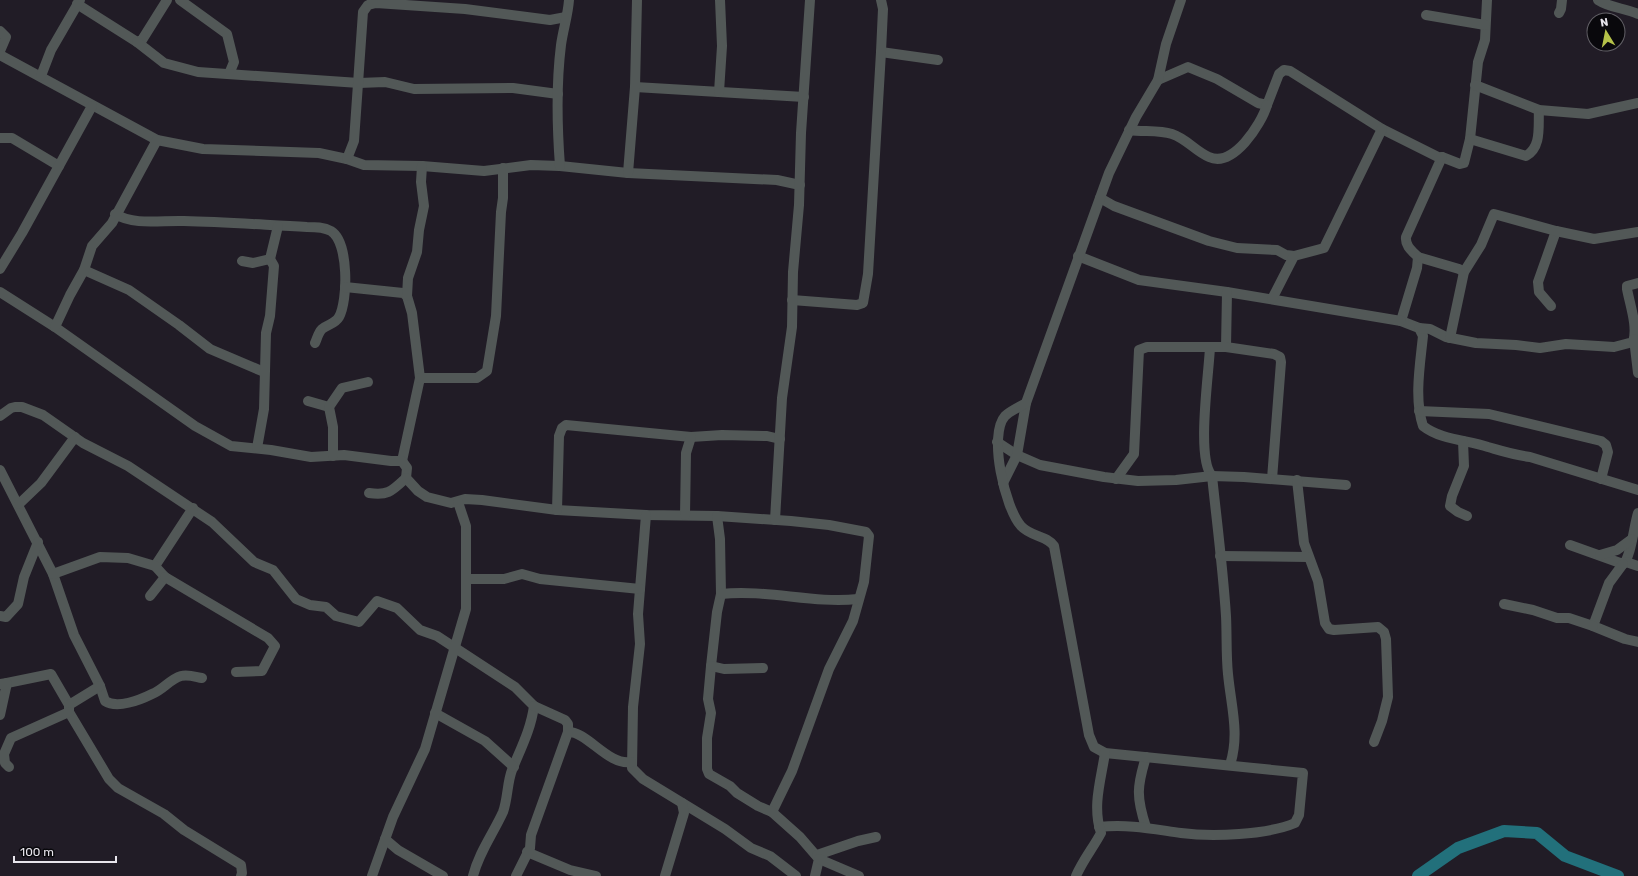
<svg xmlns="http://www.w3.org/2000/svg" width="1638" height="876" font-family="Rubik,sans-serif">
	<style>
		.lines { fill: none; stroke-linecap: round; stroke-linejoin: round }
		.river { stroke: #22707b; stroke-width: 12 }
		.minor { stroke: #525857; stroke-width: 10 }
	</style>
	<rect width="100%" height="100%" fill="#211c26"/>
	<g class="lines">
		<polyline class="river" points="1418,876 1458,848 1504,831 1537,833 1565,856 1618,876"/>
		<g class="minor">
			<polyline points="180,0 227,34 234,62 229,74"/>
			<path d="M1487 0 1485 40 1478 62 1470 139 1464 163 1460 164 1442 157 1406 237C1405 246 1412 251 1418 257L1417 268 1401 321 1419 328 1423 336C1420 365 1414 399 1423 426 1441 440 1467 440 1488 447 1502 451 1514 455 1530 457L1638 490"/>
			<path d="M1598 0C1610 8 1625 8 1638 14"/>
			<polyline points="77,4 137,42 142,40 167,0"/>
			<polyline points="1559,13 1561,9 1562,0"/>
			<polyline points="1426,15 1485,25"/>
			<polyline points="0,31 6,37 0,51"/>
			<polyline points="137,42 164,63 198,72 359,83 385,82 414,89 513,88 558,94"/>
			<polyline points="881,52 938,60"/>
			<polyline points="0,55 157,140 203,149 319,153 347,159 364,165 422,166 484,171 531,165 560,166 628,173 777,180 800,185"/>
			<polyline points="41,76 51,50 80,0"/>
			<polyline points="1158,80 1188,67 1217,79 1258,103 1267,105 1279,74 1284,70 1290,71 1382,129 1440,158 1442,157"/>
			<polyline points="1475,85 1539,110 1588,114 1638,103"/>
			<polyline points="635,87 804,97"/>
			<polyline points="719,92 722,46 720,0"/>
			<path d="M1129 130C1143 132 1159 130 1172 134 1187 139 1195 151 1209 157 1233 168 1261 125 1267 105"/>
			<polyline points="0,138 12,138 59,166"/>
			<path d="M1470 139 1526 156C1542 147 1538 126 1539 110"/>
			<polyline points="347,159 354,141 363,12 368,5 376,3 465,9 550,20 566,17"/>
			<path d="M560 166C557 126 556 85 561 45 563 30 568 15 569 0"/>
			<polyline points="628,173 635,87 637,0"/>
			<polyline points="1100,198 1114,206 1209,241 1237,248 1277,250 1286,255 1294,256"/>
			<path d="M115 214C135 226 162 220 184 221 225 222 266 225 307 227 315 227 324 227 331 231 349 242 348 301 339 317 335 324 328 324 322 329 318 333 317 339 315 343"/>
			<polyline points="1078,256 1139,280 1227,292 1401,321"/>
			<polyline points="1418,257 1459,269 1464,272"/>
			<polyline points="242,261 253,263 270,259"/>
			<polyline points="0,269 22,233 92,106"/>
			<polyline points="84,270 129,290 179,325 210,349 264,372"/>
			<polyline points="345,287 403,293 407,296 412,313 420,378 402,461"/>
			<polyline points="0,292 55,327 195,426 231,446 271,450 311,457 344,455 391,461 402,461 407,468 406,478 418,491 427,497 451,503 465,499 482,500 557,510 646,515 717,516 791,521 829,525 866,532 869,536 864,582 853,621 829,669 792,771 772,812"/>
			<polyline points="1227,292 1226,347 1274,354 1280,357 1281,362 1272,479"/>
			<polyline points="407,296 408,278 417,252 419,230 424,206 421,182 422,166"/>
			<polyline points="1272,299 1294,256 1324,248 1382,129"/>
			<polyline points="792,300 857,305 863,303 868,274 881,52 883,9 881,0"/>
			<polyline points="1551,306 1539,292 1538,282 1556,231"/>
			<polyline points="55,327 70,295 84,270 92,246 112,223 157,140"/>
			<path d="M1419 328 1430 329 1446 337 1476 343 1516 345 1540 348 1566 344 1614 347 1633 342C1638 327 1630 305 1627 289V286L1638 283"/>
			<polyline points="1450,338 1464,272 1481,245 1494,214 1556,231 1594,239 1638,232"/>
			<polyline points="1634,339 1638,373"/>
			<path d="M1210 347C1209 373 1196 459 1212 476 1217 523 1223 569 1226 616 1227 636 1226 655 1228 674 1231 706 1240 734 1230 765"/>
			<polyline points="420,378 477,378 487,371 496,316 501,212 503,198 503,168"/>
			<polyline points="308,401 329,407"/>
			<polyline points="1419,411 1489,414 1601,441 1606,445 1608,452 1601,479"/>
			<path d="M0 416 11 408 15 407H22L43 415 83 443 128 466 212 522 254 562 273 570 296 599 310 605 326 607 336 616 359 622 377 601 397 608 420 630 437 636 515 687 534 706C531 729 521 748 512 770 507 783 508 798 503 812 493 834 479 852 473 876"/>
			<polyline points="1463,441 1464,466 1452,496 1450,506 1458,512 1467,516"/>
			<polyline points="997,442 1017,455 1040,465 1104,477 1138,481 1176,480 1212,476 1244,477 1346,485"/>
			<polyline points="257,448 264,409 266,333 270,316 274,266 270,259 278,226"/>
			<polyline points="333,456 333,427 329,407 342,388 368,382"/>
			<path d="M0 470 53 574 74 635 100 686 105 701C117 709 140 700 152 694 163 690 170 679 181 676 188 674 196 677 202 678"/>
			<polyline points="1116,479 1134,454 1139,350 1147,347 1226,347"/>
			<polyline points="1297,480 1304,543 1318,581 1325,623 1329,629 1334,630 1378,627 1384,632 1386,639 1388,697 1382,721 1374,742"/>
			<polyline points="1003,483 1017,455 1026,403"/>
			<path d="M369 493C388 496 392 491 406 478"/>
			<polyline points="19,504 41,483 75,437"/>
			<polyline points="557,510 559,436 562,428 566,425 691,437 722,435 767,436 780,439"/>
			<polyline points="646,515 640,589 638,614 640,644 633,707 632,768 643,779 725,829 751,848 770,856 796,876"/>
			<polyline points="685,515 686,453 691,437"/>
			<polyline points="717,516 720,539 721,594 717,612 711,666 708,699 711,713 707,738 707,769 709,774 730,786 737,793 758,806 772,812 800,837 819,859 815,876"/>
			<polyline points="775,520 782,398 792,327 793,272 799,205 801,133 810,0"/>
			<path d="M1570 545 1623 564C1631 558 1634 525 1638 513"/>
			<polyline points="1600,555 1617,550 1632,539"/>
			<polyline points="1220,556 1308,557"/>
			<polyline points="1626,562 1638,566"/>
			<polyline points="1623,564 1609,583 1593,626 1625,639 1638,642"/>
			<polyline points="155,566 193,508"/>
			<polyline points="53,574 100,557 128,558 155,566 165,577 150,596"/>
			<polyline points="165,577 268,638 275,646 262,671 236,672"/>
			<polyline points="466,579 504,579 522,574 540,579 640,589"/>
			<path d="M721 594C767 589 813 604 858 599"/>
			<polyline points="1504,604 1533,610 1557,618 1569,618 1593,626"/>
			<polyline points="0,616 6,617 18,604 24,577 38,542"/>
			<polyline points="711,666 724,669 763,668"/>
			<polyline points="7,683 51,674 69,705"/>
			<polyline points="0,684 7,683 0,715"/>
			<polyline points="100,686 69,705 69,712 109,779 118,788 164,814 184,830 241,865 242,873 241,876"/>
			<polyline points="435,713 485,741 514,767"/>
			<path d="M568 732C587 731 608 766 631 762"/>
			<path d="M1146 757C1137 786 1136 797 1146 827"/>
			<polyline points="9,767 5,763 4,754 11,738 69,712"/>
			<path d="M1099 827C1129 824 1152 829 1181 833 1212 837 1267 835 1295 823L1299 815 1303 773 1105 753 1094 747 1089 735 1054 546C1046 535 1031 537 1021 526 1005 508 988 435 1005 416 1010 411 1019 407 1026 403L1109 173 1136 117 1158 80 1166 44 1181 0"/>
			<polyline points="385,839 398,850 443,876"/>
			<polyline points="527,852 570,870 596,876"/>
			<polyline points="817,855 858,841 876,837"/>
			<polyline points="819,859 859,876"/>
			<polyline points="372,876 393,817 425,749 466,609 466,526 458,502"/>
			<polyline points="516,876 530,848 531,835 568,732 568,724 565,720 534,706"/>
			<polyline points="665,876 684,813 682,803"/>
			<path d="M1076 876C1083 860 1093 848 1101 833 1092 806 1101 780 1105 753"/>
		</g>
	</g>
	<g transform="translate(1606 32) rotate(350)"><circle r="19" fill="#09080c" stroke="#626066"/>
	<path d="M0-3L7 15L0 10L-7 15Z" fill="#b5c249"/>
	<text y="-6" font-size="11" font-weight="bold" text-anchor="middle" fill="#e8e5ec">N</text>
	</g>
	<path d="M14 856v6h102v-6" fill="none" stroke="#e8e5ec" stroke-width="2"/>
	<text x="20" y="856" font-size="12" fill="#e8e5ec" stroke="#09080c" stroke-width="3" paint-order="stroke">100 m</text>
</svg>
